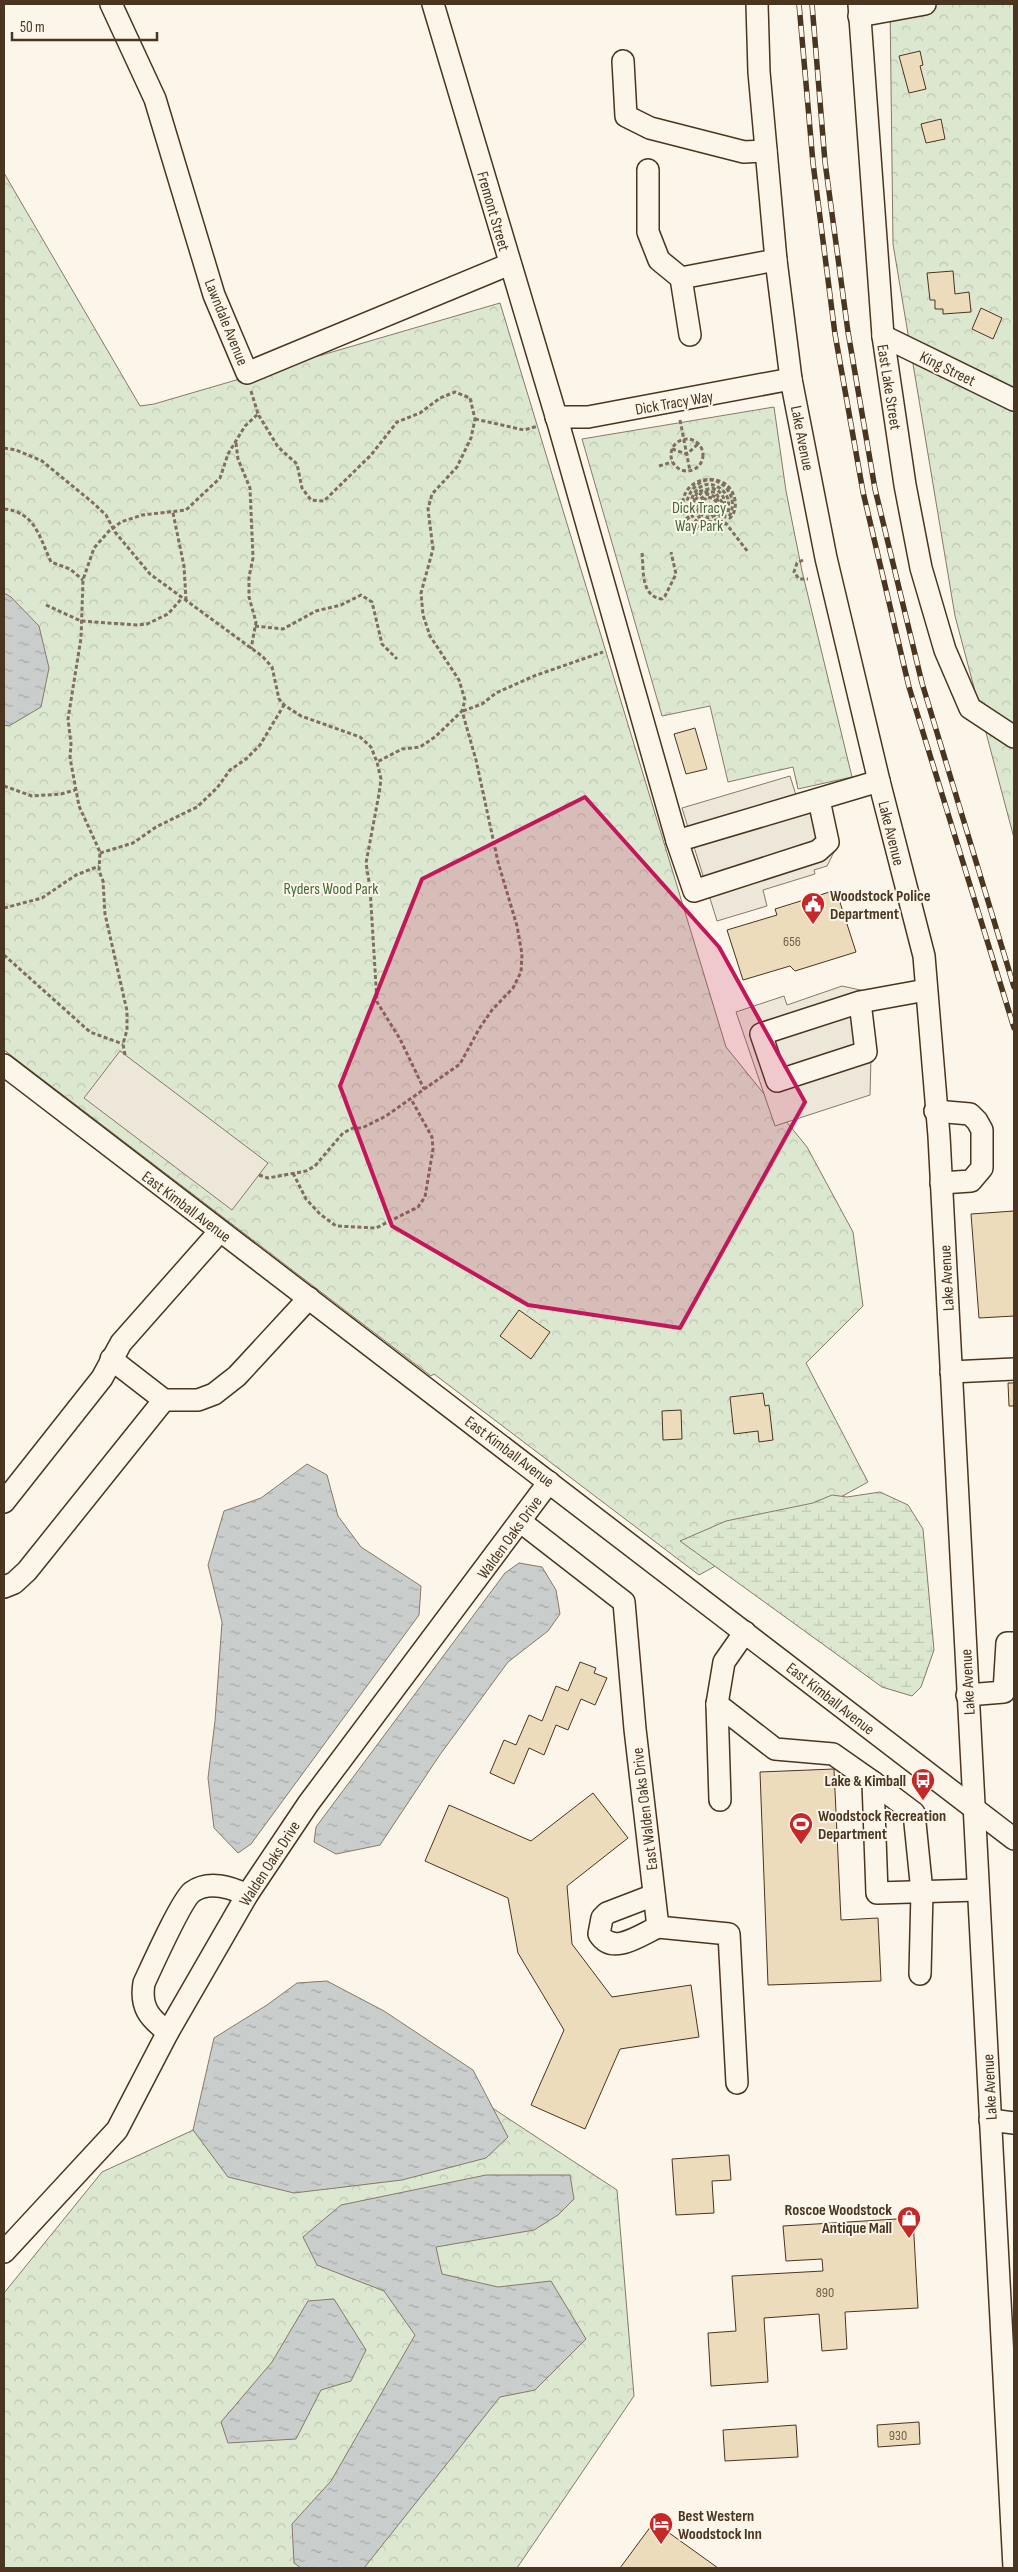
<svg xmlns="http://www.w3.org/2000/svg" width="1018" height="2572" font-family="'Sofia Sans Condensed',sans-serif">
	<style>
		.forest { fill: url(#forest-crowns); stroke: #887966 }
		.wetland { fill: url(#wetland-marsh); stroke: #887966 }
		.parking { fill: #ede7d9; stroke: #887966 }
		.water { fill: url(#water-ripples); stroke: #887966 }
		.building { fill: #ecdcbc; stroke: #4a3520 }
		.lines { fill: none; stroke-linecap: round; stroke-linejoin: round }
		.minor-casing { stroke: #4a3520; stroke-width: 24 }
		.path { stroke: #7f6f5c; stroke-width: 3; stroke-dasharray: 4 2.5; stroke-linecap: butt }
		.minor { stroke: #fbf6e9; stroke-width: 21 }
		.rail-casing { stroke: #4a3520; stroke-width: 5.5 }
		.rail { stroke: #fbf6e9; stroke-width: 4; stroke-dasharray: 11; stroke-linecap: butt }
		.marked { fill: #c2185b; fill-opacity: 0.2; stroke: #c2185b; stroke-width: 4; stroke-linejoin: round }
		.labels { text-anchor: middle; stroke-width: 4; stroke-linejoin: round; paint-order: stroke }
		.number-label { font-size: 14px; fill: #725f47 }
		.street-label { font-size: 16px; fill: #4a3520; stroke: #fbf6e9 }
		.park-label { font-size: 16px; fill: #436837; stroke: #fbf6e9 }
		.poi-label { font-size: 16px; font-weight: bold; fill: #4a3520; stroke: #fbf6e9; text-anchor: start }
	</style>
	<defs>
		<pattern id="forest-crowns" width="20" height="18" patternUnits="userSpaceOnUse" patternTransform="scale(1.25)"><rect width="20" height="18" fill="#dce7d0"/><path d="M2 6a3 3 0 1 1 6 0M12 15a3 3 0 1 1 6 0" fill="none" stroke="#bec7b2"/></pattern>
		<pattern id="wetland-marsh" width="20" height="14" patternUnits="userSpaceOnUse" patternTransform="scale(1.25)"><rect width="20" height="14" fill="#dce7d0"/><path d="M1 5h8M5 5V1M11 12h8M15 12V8" fill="none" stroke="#bec7b2"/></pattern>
		<pattern id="water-ripples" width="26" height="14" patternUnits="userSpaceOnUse" patternTransform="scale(1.25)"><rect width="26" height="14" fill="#c9cecd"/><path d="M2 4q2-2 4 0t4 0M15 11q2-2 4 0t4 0" fill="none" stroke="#a5a8a6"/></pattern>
	</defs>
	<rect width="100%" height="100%" fill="#fbf6e9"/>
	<g class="forest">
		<polygon points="890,4 1014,4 1014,838 955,616 893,244"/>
		<polygon points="4,173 140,406 154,404 500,303 726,1047 807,1147 853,1232 863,1306 806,1363 868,1482 699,1575 434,1374 431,1376 4,1050"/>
		<polygon points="774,407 786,491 802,571 852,777 798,789 793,767 728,782 710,706 662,716 582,439"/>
		<polygon points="389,2040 617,2190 634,2396 517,2568 4,2568 4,2293 102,2172"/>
	</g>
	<polygon class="wetland" points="880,1492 908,1505 923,1529 934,1650 921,1687 912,1696 882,1687 680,1541 726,1521 813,1503 832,1495 847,1497"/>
	<g class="parking">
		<polygon points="790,776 796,795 821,788 838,844 827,866 814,870 815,874 763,890 767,906 717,921 682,808"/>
		<polygon points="842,986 865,991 872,1020 870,1095 775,1126 736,1012 784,996 787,1005"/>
		<polygon points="120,1051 268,1163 232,1210 84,1098"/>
	</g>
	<g class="water">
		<polygon points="4,593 11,597 39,626 49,668 41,707 9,726 4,725"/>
		<polygon points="307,1464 327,1475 338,1516 361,1547 421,1586 419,1615 251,1844 238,1853 214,1828 208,1778 215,1721 222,1622 208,1565 224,1511 261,1498"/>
		<polygon points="519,1563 542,1567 556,1590 560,1614 548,1631 508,1662 439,1756 380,1845 336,1854 314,1842 316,1827 505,1573"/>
		<polygon points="327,1981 384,2011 473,2070 508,2137 486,2158 402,2180 294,2193 228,2177 193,2130 214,2038 267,2005 297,1983"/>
		<polygon points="486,2175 570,2175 574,2199 558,2215 534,2230 436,2247 442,2274 498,2287 551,2281 586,2339 535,2390 500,2397 364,2568 301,2568 294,2563 292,2524 331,2481 415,2335 384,2291 317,2265 303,2237 341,2205"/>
		<polygon points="334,2299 366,2350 351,2381 321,2390 296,2439 228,2443 221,2422 272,2362 308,2301"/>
	</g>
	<g class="building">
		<polygon points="920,51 923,65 920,66 926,89 909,93 899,56"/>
		<polygon points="941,119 945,139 926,143 921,124"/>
		<polygon points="953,271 955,294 969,292 971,312 943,314 943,309 935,309 935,300 930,300 927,273"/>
		<polygon points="981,308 1002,318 993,339 972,329"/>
		<polygon points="695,728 707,769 686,774 674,734"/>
		<polygon points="836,890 856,952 795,971 790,966 743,980 727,930 777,915 775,909"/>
		<polygon points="1014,1211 1014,1316 979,1318 971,1214"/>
		<polygon points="519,1310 550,1332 531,1359 500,1336"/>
		<polygon points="1008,1383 1014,1383 1014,1406 1009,1406"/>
		<polygon points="763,1393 765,1406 769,1405 773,1440 759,1442 758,1431 734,1434 730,1397"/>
		<polygon points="681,1410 682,1439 663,1440 662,1411"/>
		<polygon points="580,1662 596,1668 594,1673 607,1678 595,1705 581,1699 568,1730 556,1725 544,1755 529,1748 514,1784 490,1773 504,1740 516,1745 529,1715 542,1721 556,1686 568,1691"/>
		<polygon points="834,1769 841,1920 878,1918 881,1981 768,1985 760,1772"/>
		<polygon points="593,1793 628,1838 567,1886 572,1944 612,1997 691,1985 699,2037 620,2049 585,2129 531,2105 564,2030 518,1953 508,1898 425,1861 449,1805 531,1841"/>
		<polygon points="729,2155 731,2180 712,2181 714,2213 676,2215 672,2159"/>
		<polygon points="913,2218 918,2308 845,2312 847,2349 822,2351 819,2314 764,2318 768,2382 711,2386 708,2333 736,2331 732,2276 823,2271 822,2259 786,2261 783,2226"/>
		<polygon points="919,2422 920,2444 878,2447 877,2425"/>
		<polygon points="796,2425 798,2457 725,2461 723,2430"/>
		<polygon points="654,2522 718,2568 620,2568"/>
	</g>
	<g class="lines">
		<g class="minor-casing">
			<g id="minor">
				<polyline points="111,4 155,99 214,295 247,373 510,264"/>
				<polyline points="433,4 559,426 677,841 879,781"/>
				<polyline points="757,4 759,72 776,260 791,379 826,558 879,781 924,956 939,1136 1014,2568"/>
				<polyline points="859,4 883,336 905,485 921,568 945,650 970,708 1014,737"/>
				<polyline points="859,16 925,4"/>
				<polyline points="623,61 626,116 650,128 744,152 766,151"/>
				<polyline points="648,170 648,232 659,260 681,278 690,335"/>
				<polyline points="681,278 776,260"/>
				<polyline points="883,336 1014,400"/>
				<polyline points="556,417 588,417 791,379"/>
				<polyline points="677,841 694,891 818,851 828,842 819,800"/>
				<polyline points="860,1002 866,1052 777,1081 761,1034 860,1002 926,990"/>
				<polyline points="4,1065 1014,1839"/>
				<polyline points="935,1111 970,1114 977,1121 982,1130 982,1168 971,1181 941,1183"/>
				<polyline points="111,1359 164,1400 198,1400 214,1394 237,1376 309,1298"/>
				<polyline points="951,1372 1014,1369"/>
				<polyline points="4,1502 102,1378 121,1343 220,1231"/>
				<polyline points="521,1522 624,1602 635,1729 658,1927 729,1934 737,2083"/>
				<polyline points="4,1587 14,1583 27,1571 164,1400"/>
				<polyline points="745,1632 724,1662 717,1704 775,1749 833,1754 873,1782 877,1893 978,1890"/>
				<polyline points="967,1695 1004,1692 1007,1643 1014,1643"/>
				<polyline points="717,1704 720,1800"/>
				<polyline points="873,1782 914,1813 922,1892 920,1974"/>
				<path d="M654 1895 607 1913 602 1918 599 1934C613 1956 640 1935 658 1927"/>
				<path d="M168 2032C149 2018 140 2007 144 1983 152 1966 181 1901 192 1892 209 1880 230 1887 247 1895"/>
				<polyline points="990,2120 1014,2123"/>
				<polyline points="4,2252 117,2130 168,2032 247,1895 308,1804 549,1482"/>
			</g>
		</g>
		<g class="path">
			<polyline points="251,391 258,414"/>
			<polyline points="475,419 524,430 538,426"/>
			<polyline points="680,420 690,471"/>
			<circle cx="687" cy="455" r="16"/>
			<polyline points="236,443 238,459 250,488 253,558 249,577 249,597 256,622 251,649"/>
			<polyline points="4,448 16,450 42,461 92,502 106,515 115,532 150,574 262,656 272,667 279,699 284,705 301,716 360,737 371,747 377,762 381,779 379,794 366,863 370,888 377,1002 400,1039 424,1089"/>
			<polyline points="672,449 687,454 699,443"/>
			<polyline points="659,466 672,462"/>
			<path d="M710 505 718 506 722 502 715 492H702L696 499 697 513 709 518 718 514C707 514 695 516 699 500L707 494 717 497 718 503 712 498 707 497 701 504 705 511 716 510 720 513V518L712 522 701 520 692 507 697 492 712 488C728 494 724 504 725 517L730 518C735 513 736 507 735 500 729 468 679 475 683 508 685 529 707 535 724 527V524C719 525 714 528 709 528 662 527 697 455 727 489 733 497 734 506 730 515L728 514C729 505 730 496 721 489 694 468 674 524 709 525 714 525 719 522 724 521L748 552"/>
			<path d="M4 509C35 512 39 536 51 562L70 569 83 580"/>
			<polyline points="173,513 184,566 186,600"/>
			<path d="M642 553C644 570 640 596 662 599L665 596 676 574 671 552"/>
			<polyline points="803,560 797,563 794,572 799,579 808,579"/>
			<polyline points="46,605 81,621 137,625 147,624 168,614 182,598"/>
			<polyline points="255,626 283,629 316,611 341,605 361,595 372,602 382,644 397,659"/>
			<polyline points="463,711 482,704 496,693 534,676 603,652"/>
			<polyline points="4,786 32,796 61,794 75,790"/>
			<polyline points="100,853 133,843 156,827 197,807 217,788 230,770 246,759 260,745 284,705"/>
			<polyline points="4,908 42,898 76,875 99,866"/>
			<polyline points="4,955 90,1032 123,1044"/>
			<polyline points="125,1055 123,1044 127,1030 127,1011 105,914 103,881 99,871 100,852 79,806 70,758 71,744 68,719 81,638 83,580 94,548 109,531 121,522 142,515 186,510 220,478 228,454 245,426 258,414 278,447 297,464 302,488 311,500 324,501 371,455 397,422 420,413 440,398 455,392 470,398 475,419 471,438 457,467 432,494 428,509 433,549 421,593 423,615 430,636 459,680 465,700 462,711"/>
			<polyline points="293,1173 306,1199 320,1214 336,1226 376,1228 418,1207 425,1197 433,1149 432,1137 411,1099"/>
			<polyline points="259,1175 268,1178 306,1171 315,1166 343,1133 353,1128 362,1128 386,1116 460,1064 479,1029 492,1010 513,988 521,972 522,954 517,926 498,862 476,760 462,711 435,737 420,747 402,749 377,762"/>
		</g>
		<use href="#minor" class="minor"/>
		<g class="rail-casing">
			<g id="rail">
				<polyline points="799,4 813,163 835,334 863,492 909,687 1014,1028"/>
				<polyline points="812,4 825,162 848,332 875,489 922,683 1014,987"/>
			</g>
		</g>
		<use href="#rail" class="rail"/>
	</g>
	<path class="marked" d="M585 797 719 947 805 1102 680 1328 528 1305 392 1226 340 1086 422 879Z"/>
	<defs>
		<g id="civic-pin" transform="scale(1.25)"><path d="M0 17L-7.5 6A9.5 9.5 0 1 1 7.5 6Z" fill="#c62828" stroke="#fbf6e9"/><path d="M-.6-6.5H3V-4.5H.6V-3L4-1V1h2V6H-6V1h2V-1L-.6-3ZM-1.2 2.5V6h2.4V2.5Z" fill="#fff"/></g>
		<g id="bus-pin" transform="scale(1.25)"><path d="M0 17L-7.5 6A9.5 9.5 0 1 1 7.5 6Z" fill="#c62828" stroke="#fbf6e9"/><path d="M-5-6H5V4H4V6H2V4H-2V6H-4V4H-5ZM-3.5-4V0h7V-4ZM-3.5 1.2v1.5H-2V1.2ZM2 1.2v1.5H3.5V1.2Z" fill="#fff"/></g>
		<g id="stadium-pin" transform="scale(1.25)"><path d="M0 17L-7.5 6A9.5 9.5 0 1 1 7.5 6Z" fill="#c62828" stroke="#fbf6e9"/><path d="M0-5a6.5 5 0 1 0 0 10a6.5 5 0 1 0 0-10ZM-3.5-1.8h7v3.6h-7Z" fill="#fff"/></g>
		<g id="shop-pin" transform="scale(1.25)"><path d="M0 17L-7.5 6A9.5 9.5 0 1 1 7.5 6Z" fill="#c62828" stroke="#fbf6e9"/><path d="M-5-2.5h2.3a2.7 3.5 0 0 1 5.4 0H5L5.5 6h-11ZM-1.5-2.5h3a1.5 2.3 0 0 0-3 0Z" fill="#fff"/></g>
		<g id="hotel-pin" transform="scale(1.25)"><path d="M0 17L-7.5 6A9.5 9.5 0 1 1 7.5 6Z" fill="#c62828" stroke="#fbf6e9"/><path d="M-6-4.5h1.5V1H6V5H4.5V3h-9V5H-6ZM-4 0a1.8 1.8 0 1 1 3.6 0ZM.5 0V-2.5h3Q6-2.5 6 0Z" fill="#fff"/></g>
	</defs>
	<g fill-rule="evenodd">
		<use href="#civic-pin" x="813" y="904"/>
		<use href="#bus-pin" x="923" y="1780"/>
		<use href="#stadium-pin" x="801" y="1824"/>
		<use href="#shop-pin" x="909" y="2218"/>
		<use href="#hotel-pin" x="661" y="2524"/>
	</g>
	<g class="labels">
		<g class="number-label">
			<text x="792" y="946">656</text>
			<text x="825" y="2297">890</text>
			<text x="898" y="2440">930</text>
		</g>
		<g class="street-label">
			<text transform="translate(494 211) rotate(74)" y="6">Fremont Street</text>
			<text transform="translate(227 322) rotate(68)" y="6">Lawndale Avenue</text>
			<text transform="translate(948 368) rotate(26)" y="6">King Street</text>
			<text transform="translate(890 387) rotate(81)" y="6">East Lake Street</text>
			<text transform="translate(674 402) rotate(-10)" y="6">Dick Tracy Way</text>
			<text transform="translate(803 438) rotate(79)" y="6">Lake Avenue</text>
			<text transform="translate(892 833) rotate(76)" y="6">Lake Avenue</text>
			<text transform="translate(187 1206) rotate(37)" y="6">East Kimball Avenue</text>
			<text transform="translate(946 1278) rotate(-93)" y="6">Lake Avenue</text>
			<text transform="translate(510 1451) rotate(37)" y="6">East Kimball Avenue</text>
			<text transform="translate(509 1537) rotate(-54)" y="6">Walden Oaks Drive</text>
			<text transform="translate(967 1682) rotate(-93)" y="6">Lake Avenue</text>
			<text transform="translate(831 1698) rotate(38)" y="6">East Kimball Avenue</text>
			<text transform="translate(644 1809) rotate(-97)" y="6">East Walden Oaks Drive</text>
			<text transform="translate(269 1863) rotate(-57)" y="6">Walden Oaks Drive</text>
			<text transform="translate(989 2087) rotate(-93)" y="6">Lake Avenue</text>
		</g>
		<g class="park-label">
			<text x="699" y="513">Dick Tracy<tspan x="699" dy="18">Way Park</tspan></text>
			<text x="331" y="894">Ryders Wood Park</text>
		</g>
		<g class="poi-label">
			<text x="830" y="901">Woodstock Police<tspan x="830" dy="18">Department</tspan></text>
			<text x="906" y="1786" text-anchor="end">Lake &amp; Kimball</text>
			<text x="818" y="1821">Woodstock Recreation<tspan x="818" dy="18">Department</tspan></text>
			<text x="892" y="2215" text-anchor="end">Roscoe Woodstock<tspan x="892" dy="18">Antique Mall</tspan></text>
			<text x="678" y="2521">Best Western<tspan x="678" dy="18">Woodstock Inn</tspan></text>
		</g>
	</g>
	<rect width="1018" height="2572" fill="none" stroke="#4a3520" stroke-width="10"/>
	<path d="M12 32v8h145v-8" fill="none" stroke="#4a3520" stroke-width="2.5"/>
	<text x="20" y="32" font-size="15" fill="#4a3520" stroke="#fbf6e9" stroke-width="4" paint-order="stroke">50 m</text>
</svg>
